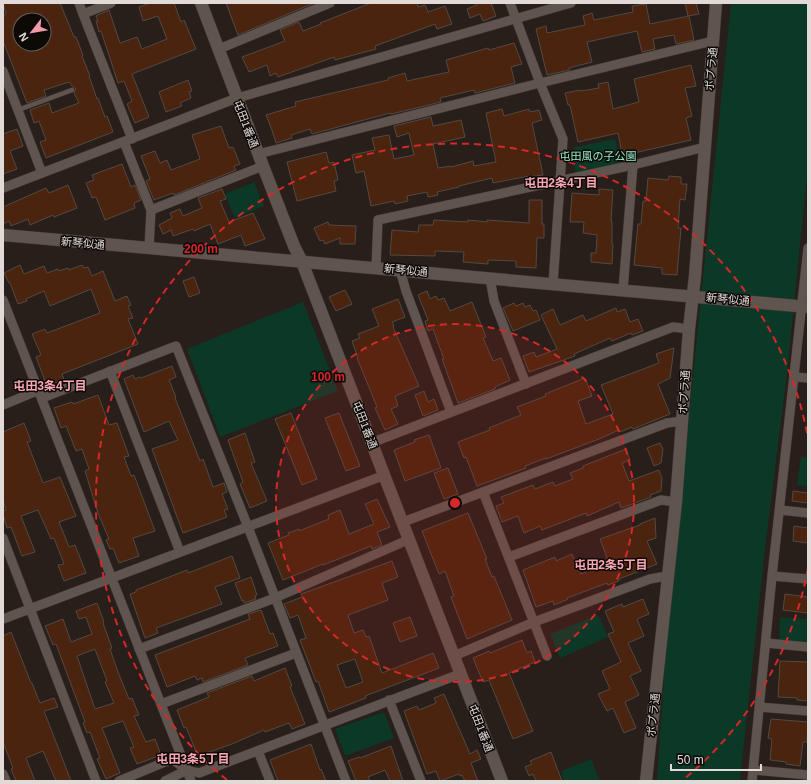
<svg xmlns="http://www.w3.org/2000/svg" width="811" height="784" font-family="Helvetica,'Noto Sans JP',sans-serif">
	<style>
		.green { fill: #0c3828 }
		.building { fill: #4a240e; stroke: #534943; fill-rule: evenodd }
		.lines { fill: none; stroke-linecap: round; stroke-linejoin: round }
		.service-casing { stroke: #423a37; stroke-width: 5.5 }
		.minor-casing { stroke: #423a37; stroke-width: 10 }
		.tertiary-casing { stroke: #423a37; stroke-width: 13 }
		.service { stroke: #5f544e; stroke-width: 4.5 }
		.minor { stroke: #5f544e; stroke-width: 9 }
		.tertiary { stroke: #5f544e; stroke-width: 12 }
		.ring { fill: none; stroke: #d62828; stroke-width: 2; stroke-dasharray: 7 5 }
		.labels { text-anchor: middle; stroke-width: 3; stroke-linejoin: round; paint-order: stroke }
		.street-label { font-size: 11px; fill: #e1dad7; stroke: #0d0907 }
		.park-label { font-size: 11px; fill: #98ebc7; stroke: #0d0907 }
		.neighbourhood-label { font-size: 12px; font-weight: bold; fill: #fba7b3; stroke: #0d0907 }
		.centre { fill: #d62828; stroke: #0d0907; stroke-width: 2 }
		.ring-label { font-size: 12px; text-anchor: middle; font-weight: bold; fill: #d62828; stroke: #0d0907; stroke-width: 3; stroke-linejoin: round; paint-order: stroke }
	</style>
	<rect width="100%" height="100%" fill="#281e1a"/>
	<g class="green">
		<polygon points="731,3 808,3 808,166 787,373 765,548 740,781 657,781 667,630"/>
		<polygon points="615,139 621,164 575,174 574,147"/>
		<polygon points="254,182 264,206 235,218 225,194"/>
		<polygon points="303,302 338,391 220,437 187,349"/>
		<polygon points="801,457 808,458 808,486 797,485"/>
		<polygon points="598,615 608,637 560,658 550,634"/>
		<polygon points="780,617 808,619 808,642 779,640"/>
		<polygon points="384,712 394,738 345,756 335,729"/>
		<polygon points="591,759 600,781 564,781 561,771"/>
	</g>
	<g class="building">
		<path d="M3 3H60L74 37H76L83 55 82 56 90 76H89L97 99 98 98 105 117 107 116 113 132 46 158 40 142 46 140 39 121 34 123 30 110 49 103 52 113 79 103 74 93 76 89 72 86 69 82 44 90 46 96 27 103 3 41V16L6 14ZM20 20H44V44H20Z"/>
		<polygon points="150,3 174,3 181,22 184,20 196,49 132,74 149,117 135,123 127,104 132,101 124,81 118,83 101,31 99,32 96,21 98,21 96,16 109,10 120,43 137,37 142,49 167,39 158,16 143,21 139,7"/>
		<polygon points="226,3 314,3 238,35"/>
		<polygon points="371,3 417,3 418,7 425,5 428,12 445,6 452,24 437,29 435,24 375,46 376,49 335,60 334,57 278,77 276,73 270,76 267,65 249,72 242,57 285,41 280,30 299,22 303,31 321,24 320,23"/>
		<polygon points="476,3 491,3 496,16 483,21 480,14 470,18 467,9 477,5"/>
		<polygon points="685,3 696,3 699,14 688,16"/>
		<polygon points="646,4 650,24 689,16 694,40 676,44 674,35 653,39 655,49 642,52 637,31 587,42 592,62 569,68 570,70 547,75 536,29 546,26 547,33 585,25 583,16 592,13 594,20 633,12 632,6"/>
		<polygon points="514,43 522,64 511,67 515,83 475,93 474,90 440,98 441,102 391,114 390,113 312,134 310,129 291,135 292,138 276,143 272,130 266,115 296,106 295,102 388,80 388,78 405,73 407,81 449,72 446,60 488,48 489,50"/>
		<polygon points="691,65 696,86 685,88 692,116 686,118 691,140 634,153 635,156 623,158 618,133 578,142 570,105 568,105 565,93 580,90 581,91 599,88 598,84 608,82 613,109 639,102 634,79"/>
		<polygon points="188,80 192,91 189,92 191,98 180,103 182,106 166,112 159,92"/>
		<polygon points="502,109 504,116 529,109 530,112 539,110 542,120 532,123 543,175 529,177 529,176 493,183 492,178 459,186 459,187 437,192 438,195 428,197 427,192 407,196 408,201 395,204 394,201 371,206 364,171 356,173 352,155 375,150 372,138 389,135 394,159 414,155 409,133 397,137 394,126 431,117 433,126 461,120 465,137 433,144 438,168 451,166 451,167 473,161 474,166 496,162 486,113"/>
		<polygon points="221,126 229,148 233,147 240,164 234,166 236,170 174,195 173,193 154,200 146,181 150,179 141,156 155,151 160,163 167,160 171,170 200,159 192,135"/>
		<polygon points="17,129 23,146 10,151 17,169 3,174 3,134"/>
		<polygon points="326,152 329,163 334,162 338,180 334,181 336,191 297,201 287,162"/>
		<polygon points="122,164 131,187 135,185 141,200 134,203 135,208 105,220 96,197 92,198 86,183 94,180 92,175"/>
		<polygon points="669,176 681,177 681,184 687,184 685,200 680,199 678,228 681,228 677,275 662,274 662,268 634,265 638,224 641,224 643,201 646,201 648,178 668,180"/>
		<polygon points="68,185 77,208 54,217 53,215 30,225 28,219 11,226 9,221 3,224 3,207 46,188 49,193"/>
		<polygon points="222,189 226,199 220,201 229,222 253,213 265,239 245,246 241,235 218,244 210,224 194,231 193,229 173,236 171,230 163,234 159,225 172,218 170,213 180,209 183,216 202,208 198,198"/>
		<polygon points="599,189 613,190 611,221 612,221 612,244 613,244 612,264 591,262 591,253 596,253 597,235 583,233 584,222 570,222 572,193 599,195"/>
		<polygon points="529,200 542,200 542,224 544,224 544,238 537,238 536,268 516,267 516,261 488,260 488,264 463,262 464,252 435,251 435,256 390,255 392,230 418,232 419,225 433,225 434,220 468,222 468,220 487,222 487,220 529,223"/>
		<polygon points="328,222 329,225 356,226 355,244 340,244 340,238 325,244 323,240 320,241 314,228"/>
		<polygon points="20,265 24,274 44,266 47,273 58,269 59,271 68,268 69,270 82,265 84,268 88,267 92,276 103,271 115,301 127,296 131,305 128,306 133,318 128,319 138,344 62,374 64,380 47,386 36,357 41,355 32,334 45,329 47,333 100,313 91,289 50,306 44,291 26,299 27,301 18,304 10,283 9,283 4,273"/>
		<polygon points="194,277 200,293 189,297 183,281"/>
		<polygon points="345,290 352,304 336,311 329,297"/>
		<polygon points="427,291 430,299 436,296 438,300 444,298 450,311 472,302 486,337 483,338 493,361 501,358 510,380 495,387 495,389 458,403 442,359 444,359 433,329 428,331 425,321 428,320 418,295"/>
		<polygon points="398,299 405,317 392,322 394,326 393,327 419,386 395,396 398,406 391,409 398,424 385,430 375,408 377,407 357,358 358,358 352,341 360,338 358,334 379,326 372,309"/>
		<polygon points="514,303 516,306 523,303 525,307 530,305 533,311 536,310 540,320 513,331 503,308"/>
		<polygon points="616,308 617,312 625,309 630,322 638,319 643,331 632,335 631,333 612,341 610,338 574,354 575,356 529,372 523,356 534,352 536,357 557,349 541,315 553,309 560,325 583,315 586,321"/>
		<polygon points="674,348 670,378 658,384 670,414 633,429 632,427 620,432 619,430 599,439 546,459 546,458 525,466 526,468 477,486 466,457 464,458 458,442 490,430 489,428 521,415 517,407 546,396 545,394 585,378 592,396 578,401 586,424 613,414 601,385 659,363 656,354"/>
		<polygon points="172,366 176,377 169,380 176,397 175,398 200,461 203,459 213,487 224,483 227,492 222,494 228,509 224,510 227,517 183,533 152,449 178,440 169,421 144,432 124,379 133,375 135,379 140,377 141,378"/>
		<polygon points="424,391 428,402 434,399 438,410 423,416 415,395"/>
		<polygon points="98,395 109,425 117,423 129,456 124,457 131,476 134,475 155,531 133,538 139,556 119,563 113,548 110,549 106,540 109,539 98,513 85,471 89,469 82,449 76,451 66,426 61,428 54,408 72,402 73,404"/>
		<polygon points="291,413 317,479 302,485 275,419"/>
		<polygon points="339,413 360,466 346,471 325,418"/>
		<polygon points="24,423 31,441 27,442 43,483 60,477 76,516 59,522 69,547 75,545 86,573 64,581 58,565 64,564 54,538 51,539 38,510 21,516 35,552 22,556 11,527 7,528 3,514 3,511 6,510 3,500 3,432"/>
		<polygon points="245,433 255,462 251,463 267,501 250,508 240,484 243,482 228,440"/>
		<polygon points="429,435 441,468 405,481 394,450 415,442 414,440"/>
		<polygon points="660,443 663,449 661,463 654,466 647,448"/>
		<polygon points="626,449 630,460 622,463 629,481 659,470 662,478 661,491 650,495 651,497 621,508 619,502 587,516 586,513 542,530 540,526 524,533 518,516 502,522 496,506 504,503 501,497 533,485 535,489 553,482 555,486 573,479 570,473 583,468 583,466"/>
		<polygon points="448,468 458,494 444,499 434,473"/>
		<polygon points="793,491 808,493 808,503 792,501"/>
		<polygon points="377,499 390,527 377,532 382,545 372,549 371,546 323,565 323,564 283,580 268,543 289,535 288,533 299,529 299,531 329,519 328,515 340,510 349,534 374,524 365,504"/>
		<polygon points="468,513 487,559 485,559 492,577 494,576 512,620 467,639 451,597 454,596 445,571 439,574 422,531"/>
		<polygon points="655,518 656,538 647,541 657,564 619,579 619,581 608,585 607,583 567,598 568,599 554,605 553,601 536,607 523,570 555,557 556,561 572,554 581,574 600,567 609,563 600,539 640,525 640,524"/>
		<polygon points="794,526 808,528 808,543 793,541"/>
		<polygon points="232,556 240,578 215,587 222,604 156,628 158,633 145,638 130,594 136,592 136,590 187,570 188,573"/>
		<path d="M392 561 398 577 382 583 388 600 348 615 354 633 363 630 366 637 369 636 382 673 433 653 439 668 365 696 366 698 329 712 318 681 316 682 300 640 306 638 298 615 290 618 284 604 302 597 301 594ZM355 659 363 682 346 688 337 665Z"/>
		<polygon points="251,577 257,595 255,596 256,599 244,603 243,600 242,601 235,583"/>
		<polygon points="785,594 808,597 808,613 783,610"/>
		<polygon points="643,599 649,614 637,619 644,636 628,643 641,671 630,676 639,695 625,702 636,728 624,733 613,708 607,711 598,694 610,689 602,671 621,662 608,634 614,632 605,611 622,604 623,607"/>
		<path d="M97 603 104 622 103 623 112 648 110 649 118 672 129 699 132 698 139 715 134 716 146 742 155 739 161 755 137 764 130 748 134 747 123 721 102 728 120 773 106 779 97 759 100 758 90 732 87 733 83 723 85 722 56 644 53 645 45 626 63 619 71 642 92 634 86 617 79 619 76 611ZM95 649 107 681 105 682 114 703 95 709 77 656Z"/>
		<polygon points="261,610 270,634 273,633 278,646 245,658 248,665 203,682 202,678 197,680 195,676 167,687 155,655 250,619 248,614"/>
		<polygon points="410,617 417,636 400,642 393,623"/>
		<polygon points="11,632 31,683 32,683 40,703 54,698 58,707 44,711 71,781 56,781 43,751 26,758 35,781 16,781 11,769 13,768 3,742 3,636"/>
		<polygon points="522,640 527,653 531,651 535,662 509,673 533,731 513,739 489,680 483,682 473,658 489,651 490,653"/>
		<polygon points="780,661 808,662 808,701 797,700 797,698 778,697"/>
		<polygon points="285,668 292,686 290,687 305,724 292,729 289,723 265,732 264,730 232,744 198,756 186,727 184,728 177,710 209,697 207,693 252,676 254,681"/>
		<polygon points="444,694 470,754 477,750 481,759 471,763 478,781 465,781 462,775 460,776 459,774 440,781 436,771 427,774 404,711 417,706 419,710 436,703 434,698"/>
		<polygon points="771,719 808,722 807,742 803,742 800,766 786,764 786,762 770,760 772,739 768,738"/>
		<polygon points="311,744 320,770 321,769 326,781 278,781 270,760"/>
		<polygon points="391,746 403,781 390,781 385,770 368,777 370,781 356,781 348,761 359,757 360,758"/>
		<polygon points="551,752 562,781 536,781 533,774 529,776 525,767 532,764 530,761"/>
	</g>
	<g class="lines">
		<g class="service-casing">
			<polyline id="service" points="18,110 72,90"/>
		</g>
		<g class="minor-casing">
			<g id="minor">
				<polyline points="79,3 83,14 111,3"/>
				<polyline points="510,3 540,83 563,139 553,284"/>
				<polyline points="83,14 132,139"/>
				<polyline points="219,49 330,3"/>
				<polyline points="3,71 42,173"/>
				<polyline points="124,142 151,210 149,248"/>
				<polyline points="258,154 540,83 713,41"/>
				<polyline points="3,188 237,98 571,3"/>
				<polyline points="151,210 263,166"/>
				<polyline points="376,267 378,220 633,165 705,147"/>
				<polyline points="400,270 406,291 451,412"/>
				<polyline points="490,278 494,301 526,384"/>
				<polyline points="623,290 633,165"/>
				<polyline points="3,300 191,781"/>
				<polyline points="110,371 180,552"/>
				<polyline points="795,377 808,378"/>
				<polyline points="42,398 176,346 248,527 346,781"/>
				<polyline points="3,405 39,390"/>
				<polyline points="371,443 673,327 689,329"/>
				<polyline points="483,492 547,656"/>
				<polyline points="780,510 808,513"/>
				<polyline points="403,522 667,423 682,421"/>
				<polyline points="3,538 96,781"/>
				<polyline points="509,557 661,500 676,502"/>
				<polyline points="772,576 808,579"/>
				<polyline points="3,619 385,475"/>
				<polyline points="766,643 808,647"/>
				<polyline points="139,649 275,598 410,539"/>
				<polyline points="454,656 534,622 650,579 667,576"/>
				<polyline points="389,700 421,781"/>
				<polyline points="161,704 296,653"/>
				<polyline points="760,707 808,711"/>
				<polyline points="258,751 270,781"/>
				<polyline points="187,770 199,773 460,674"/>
				<polyline points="754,770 808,775"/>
				<polyline points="3,774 6,781"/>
				<polyline points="119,781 172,759 187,770 165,781"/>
				<polyline points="752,781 772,576 808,248"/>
			</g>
		</g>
		<g class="tertiary-casing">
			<g id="tertiary">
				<polyline points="201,3 263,166 294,246 302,262 502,781"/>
				<polyline points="3,235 808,307"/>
				<polyline points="646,781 676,502 689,329 695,276 716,3"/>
			</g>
		</g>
		<use href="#service" class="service"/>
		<use href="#minor" class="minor"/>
		<use href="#tertiary" class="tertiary"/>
	</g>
	<circle cx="455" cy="503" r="179" fill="#d62828" fill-opacity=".12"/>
	<g class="ring">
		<circle cx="455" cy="503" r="179"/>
		<path d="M808 568A359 359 0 0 1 683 780M227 780A359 359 0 1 1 808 438"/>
	</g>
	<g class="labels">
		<g class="street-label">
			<text transform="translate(711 69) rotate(-85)" y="4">ポプラ通</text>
			<text transform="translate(246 124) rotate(69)" y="4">屯田1番通</text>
			<text transform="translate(83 243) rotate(5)" y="4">新琴似通</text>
			<text transform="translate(406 270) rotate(5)" y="4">新琴似通</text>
			<text transform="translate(728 299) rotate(5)" y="4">新琴似通</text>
			<text transform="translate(684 392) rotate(-86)" y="4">ポプラ通</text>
			<text transform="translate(365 425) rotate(69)" y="4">屯田1番通</text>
			<text transform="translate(653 715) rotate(-84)" y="4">ポプラ通</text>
			<text transform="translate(481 728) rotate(69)" y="4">屯田1番通</text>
		</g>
		<g class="park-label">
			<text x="598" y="160">屯田風の子公園</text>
		</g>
		<g class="neighbourhood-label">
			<text x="561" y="187">屯田2条4丁目</text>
			<text x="50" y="390">屯田3条4丁目</text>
			<text x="611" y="569">屯田2条5丁目</text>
			<text x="193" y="763">屯田3条5丁目</text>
		</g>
	</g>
	<circle cx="455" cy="503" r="6" class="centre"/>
	<g class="ring-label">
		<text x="201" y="253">200 m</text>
		<text x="328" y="381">100 m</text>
	</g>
	<rect width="811" height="784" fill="none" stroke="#e1dad7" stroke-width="8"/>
	<g transform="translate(32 32) rotate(239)"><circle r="19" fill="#0d0907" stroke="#625d5a"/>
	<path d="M0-3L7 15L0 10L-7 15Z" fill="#f39aa7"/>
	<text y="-6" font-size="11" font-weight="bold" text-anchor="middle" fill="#e1dad7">N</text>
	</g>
	<path d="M671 764v6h90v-6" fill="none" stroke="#e1dad7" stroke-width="2"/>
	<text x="677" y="764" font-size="12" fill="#e1dad7" stroke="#0d0907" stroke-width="3" paint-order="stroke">50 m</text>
</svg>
